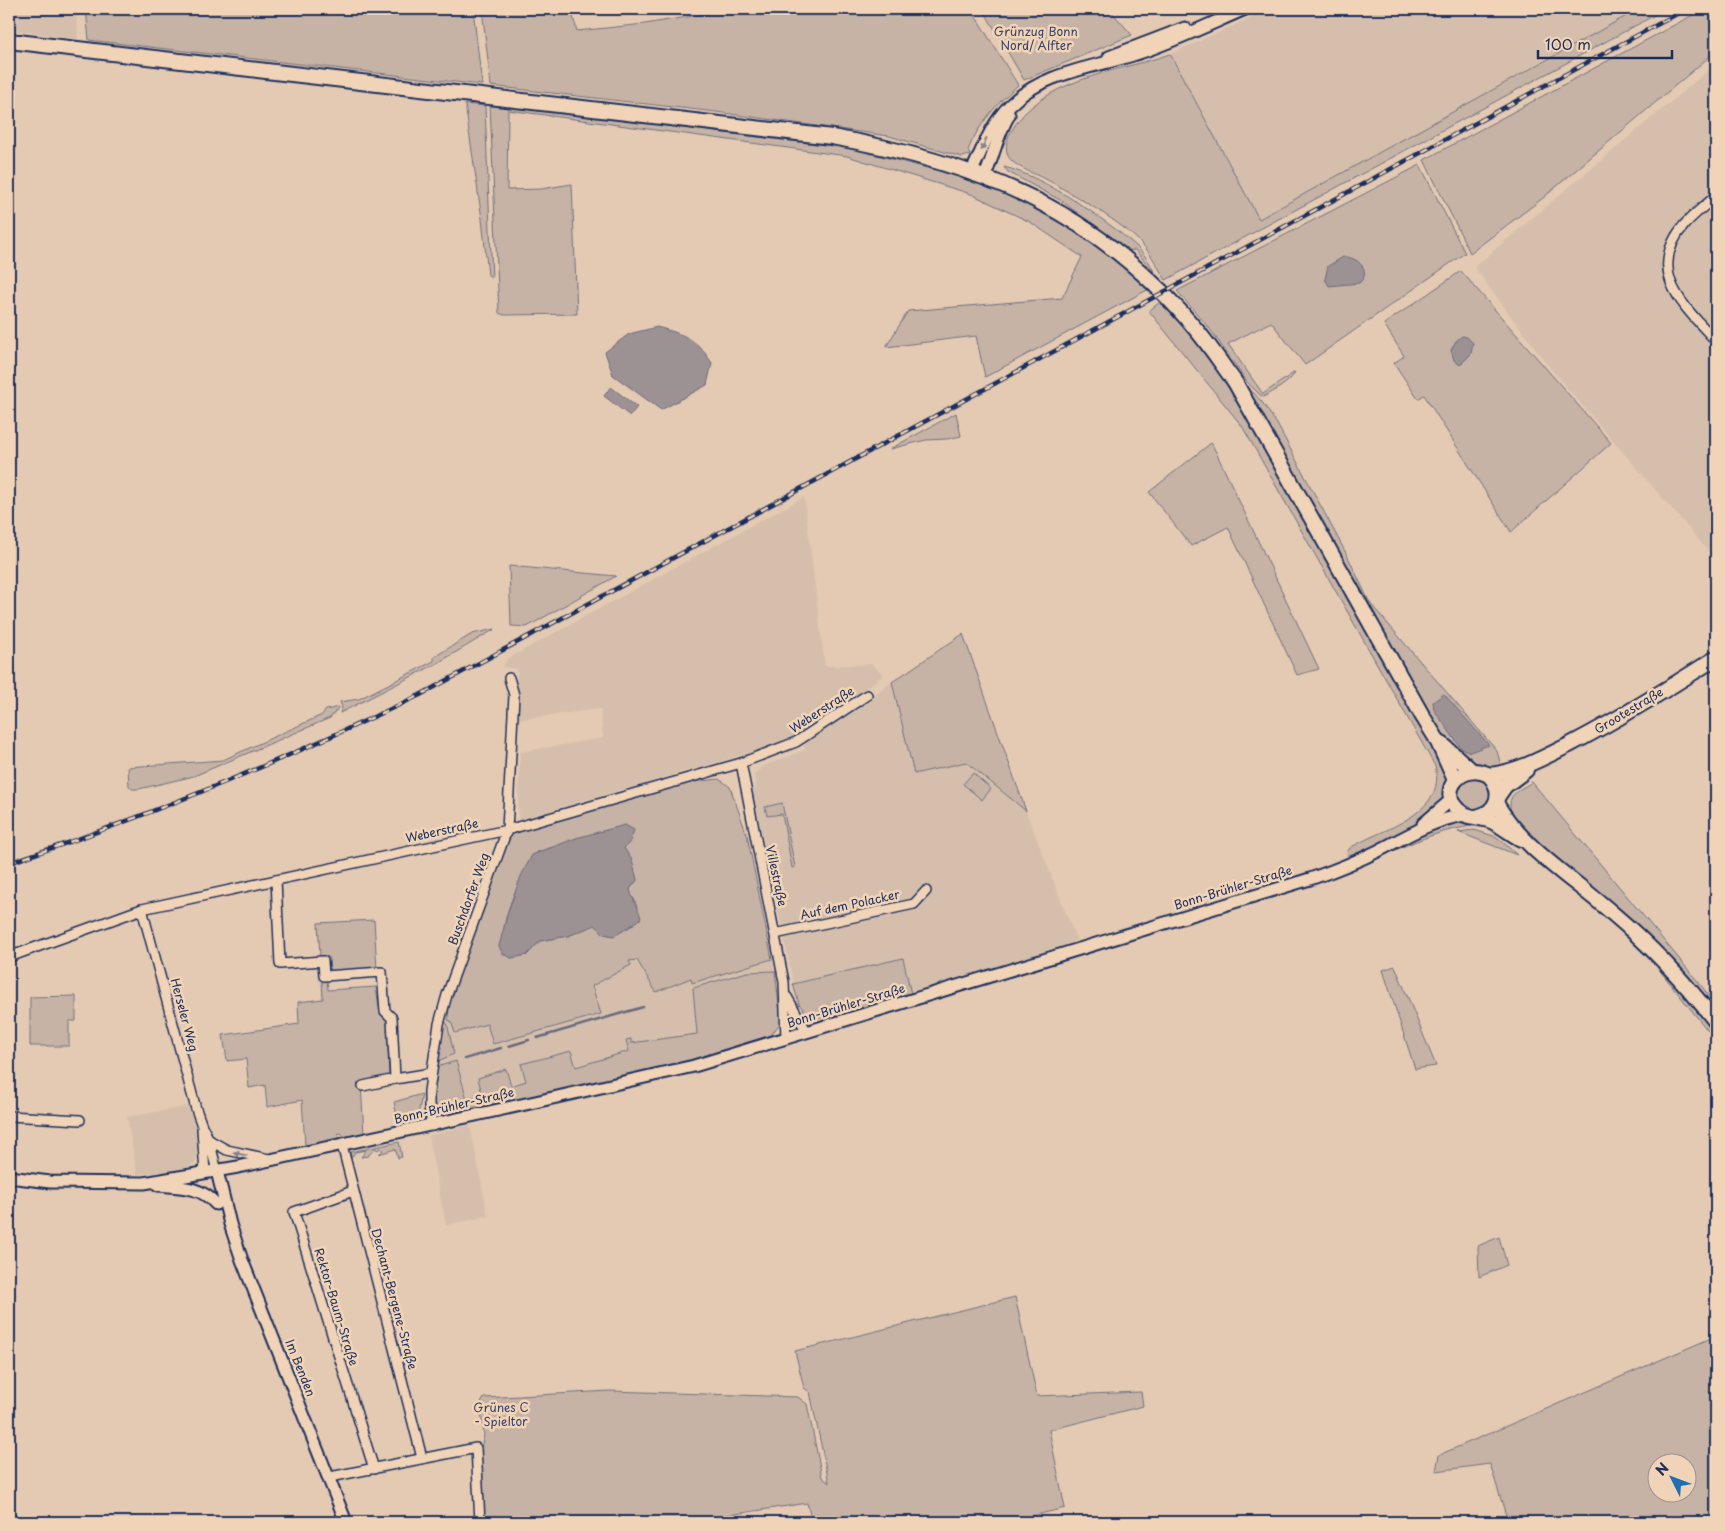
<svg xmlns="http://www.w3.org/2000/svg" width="1725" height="1531" font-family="'Playpen Sans',sans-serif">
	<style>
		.built { fill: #d5bfac }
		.green { fill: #c6b3a5; stroke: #707182; fill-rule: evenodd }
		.water { fill: #9d9293; stroke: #696a7e }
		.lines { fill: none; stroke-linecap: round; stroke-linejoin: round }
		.stream { stroke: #696a7e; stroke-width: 2.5 }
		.minor-casing { stroke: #1b2f5e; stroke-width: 12 }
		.tertiary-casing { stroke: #1b2f5e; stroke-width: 15 }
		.secondary-casing { stroke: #1b2f5e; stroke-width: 18 }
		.minor { stroke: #f1d4b7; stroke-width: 9 }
		.tertiary { stroke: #f1d4b7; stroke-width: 11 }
		.secondary { stroke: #f1d4b7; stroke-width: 14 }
		.rail-casing { stroke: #1b2f5e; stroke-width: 4.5 }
		.rail { stroke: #f1d4b7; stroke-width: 2.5; stroke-dasharray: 8; stroke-linecap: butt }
		.oneway { fill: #86828a }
		.labels { text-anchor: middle; stroke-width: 5; stroke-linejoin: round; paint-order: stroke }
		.park-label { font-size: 12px; fill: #354369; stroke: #f1d4b7 }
		.street-label { font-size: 12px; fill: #1b2f5e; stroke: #f1d4b7 }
	</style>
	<rect width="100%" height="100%" fill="#e4cab2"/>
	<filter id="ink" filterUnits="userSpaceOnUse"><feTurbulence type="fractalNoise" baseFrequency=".02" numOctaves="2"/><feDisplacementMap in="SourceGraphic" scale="10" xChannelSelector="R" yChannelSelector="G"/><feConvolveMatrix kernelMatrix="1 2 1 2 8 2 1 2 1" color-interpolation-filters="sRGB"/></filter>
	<g filter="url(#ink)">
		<g class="built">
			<polygon points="9,9 76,9 78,39 9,30"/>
			<polygon points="1271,9 1639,9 1259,219 1170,54"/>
			<polygon points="1716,64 1716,560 1550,368 1474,267"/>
			<polygon points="804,497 825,666 872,664 884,675 834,711 781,744 518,820 520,752 603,738 600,709 516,720 517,669 502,667 507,659"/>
			<polygon points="892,682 914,774 966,762 1026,811 1077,941 911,994 824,1019 822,1017 810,1017 802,1009 796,995 752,789 756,788 754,775 763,766 805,750 803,742"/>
			<polygon points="767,931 777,981 781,1022 771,1035 694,1059 457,1115 446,1115 436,1107 434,1097 437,1067 444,1022 447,1022 451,1010 450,997"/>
			<polygon points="189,1106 198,1138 196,1162 189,1167 174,1171 137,1174 127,1117"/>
			<polygon points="470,1125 488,1216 446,1225 428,1136"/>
		</g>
		<g class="green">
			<polygon points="86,9 473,9 482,85 89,40"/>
			<path d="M482 9H571L577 31 645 24 735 9H971L1018 85C998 102 978 125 968 150L970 155 962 157 889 136 716 112 491 86Z"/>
			<polygon points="983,9 1109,9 1132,35 1024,80"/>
			<path d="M1639 9H1666L1166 280C1157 267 1152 254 1141 243 1121 222 1079 198 1053 183 1041 176 1024 171 1013 162 1005 156 1005 143 1009 135 1039 78 1115 73 1170 54L1259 219Z"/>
			<polygon points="1704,9 1716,9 1716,51 1543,198 1470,253 1424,160"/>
			<polygon points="465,104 485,106 492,278 488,275 482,219"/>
			<polygon points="490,105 850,148 957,176 1035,206 1056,218 1105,251 1149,289 985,377 976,336 886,347 908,311 1062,298 1082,257 1030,222 971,194 847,156 508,110 507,190 541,189 572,184 577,314 504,315 499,313"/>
			<path d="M1420 165 1465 253 1305 365 1271 322 1228 344 1263 394 1295 372C1291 382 1273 392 1263 397L1260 395 1247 382 1210 329 1177 291Z"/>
			<path d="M1004 167C1043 176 1105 219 1135 245 1144 253 1150 263 1155 273L1135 250 1126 251 1062 201 1008 172Z"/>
			<polygon points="1461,271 1611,443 1511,532 1424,395 1418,399 1394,363 1404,356 1384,324"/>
			<path d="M1161 301 1191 335 1240 403 1441 758C1445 771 1450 789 1441 803 1428 822 1377 846 1355 857L1348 856 1347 852 1350 848C1380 829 1448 815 1435 766L1242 426 1149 311Z"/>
			<polygon points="1244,382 1262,402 1277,424 1347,555 1370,603 1497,751 1502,769 1466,760 1456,752 1429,715"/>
			<polygon points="956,413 961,436 947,439 926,440 890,449"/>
			<polygon points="1211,443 1212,444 1319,669 1297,675 1228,527 1191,546 1149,492"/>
			<polygon points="509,566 616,576 527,627 511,626"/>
			<polygon points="495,629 436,664 340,713 342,707 340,702 359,699 434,661 434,657 472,634"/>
			<polygon points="963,634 1026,811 966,762 914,774 892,682"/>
			<polygon points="339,707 330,718 194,776 139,789 132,789 129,786 128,767 223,760 322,715 326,710"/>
			<polygon points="973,773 991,789 982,800 963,784"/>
			<circle cx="1474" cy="793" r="17"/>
			<path d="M719 779 730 787 747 835 772 959 692 983 691 978 656 992 637 960 629 961 631 965 592 986 601 1014 493 1044 487 1024 455 1033 451 1021 448 1020 450 997 511 834 684 783ZM611 829 627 844 624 848C630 859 634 868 637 880L630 889V895L635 900 633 925 614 936 604 934 595 925 568 936 540 941 527 955 511 958C509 950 503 939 504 931 505 907 524 871 537 852Z"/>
			<path d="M1532 782 1700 984 1716 1005V1012L1672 960 1643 933 1510 818C1512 813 1510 811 1510 805 1509 793 1523 788 1532 782Z"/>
			<polygon points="782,803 795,867 792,868 782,814 767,816 765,807"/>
			<path d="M1457 820 1482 825C1432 829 1398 850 1354 869L1445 823Z"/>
			<polygon points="1474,830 1497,837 1517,855 1458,832"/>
			<polygon points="374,920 377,969 330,974 329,957 320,957 318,923"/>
			<polygon points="903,958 911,994 824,1019 822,1017 810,1017 799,1004 793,984"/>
			<path d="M1659 964C1675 982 1716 1018 1716 1041L1657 967Z"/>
			<polygon points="1395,966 1436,1066 1415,1069 1383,970"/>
			<polygon points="775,971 781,1022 771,1035 694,1059 457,1115 442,1113 434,1103 437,1067 456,1061 467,1099 482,1094 478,1078 506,1069 511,1086 526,1081 521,1064 571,1051 576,1067 629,1051 626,1040 631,1039 631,1043 697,1034 693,988 747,972"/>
			<polygon points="327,980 328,990 376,987 380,1014 387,1021 389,1076 361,1085 364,1134 345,1137 341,1133 338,1134 337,1140 305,1145 302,1100 267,1107 265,1085 249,1088 246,1059 227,1061 223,1035 299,1024 298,1002 323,999 322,981"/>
			<polygon points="76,996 76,1021 69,1021 69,1046 30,1046 30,997"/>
			<polygon points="444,1022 447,1023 454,1054 438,1061"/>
			<polygon points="422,1094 418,1116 398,1121 394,1102"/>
			<polygon points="399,1142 402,1157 398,1158 395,1149 379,1154 383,1150 380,1148 378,1150 375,1148 368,1156 361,1157 366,1150 355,1152 351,1158 350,1152"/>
			<polygon points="1499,1237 1507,1265 1479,1277 1478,1246"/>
			<polygon points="1015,1297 1037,1396 1141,1392 1143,1406 1049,1430 1065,1508 1007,1522 812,1522 807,1503 683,1522 483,1522 480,1453 484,1435 480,1405 484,1398 610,1391 798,1397 807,1404 822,1477 829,1483 810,1392 804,1388 795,1351"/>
			<path d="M1716 1336V1522H1508L1490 1464 1436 1471 1439 1455ZM1658 1464H1688V1494H1658Z"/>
		</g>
		<g class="water">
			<path d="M1343 257C1358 256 1373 272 1359 283L1329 286 1325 279 1328 266Z"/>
			<path d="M657 327C685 335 695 337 712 363L707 385 661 410 613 375 605 352 629 334Z"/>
			<polygon points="1462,336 1467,337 1473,343 1471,354 1460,365 1454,360 1451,350 1456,341"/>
			<polygon points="611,387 637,407 630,416 604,396"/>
			<polygon points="1444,694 1489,745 1470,752 1461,748 1434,710 1433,702"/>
			<path d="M625 825 634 830 630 842 624 848 632 860 637 880 630 889C631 896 639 909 641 918L638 921 614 936 604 934 595 925 568 936 540 941 527 955 511 958 502 953 499 946 508 912 521 876 532 855 576 838Z"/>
		</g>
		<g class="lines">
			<g class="stream">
				<polyline points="537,1038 643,1007"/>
				<polyline points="509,1046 529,1040"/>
				<polyline points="465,1059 501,1048"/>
			</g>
			<g class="minor-casing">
				<g id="minor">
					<path d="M1716 196C1706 205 1694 214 1685 224 1644 272 1684 306 1716 341"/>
					<polyline points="741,763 784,982 786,1038"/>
					<polyline points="276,880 280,964 323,961 324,976 382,972 385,1011 392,1018 395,1079 431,1073"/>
					<polyline points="142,909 196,1109 202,1126 209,1140 217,1171"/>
					<polyline points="775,934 914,904 926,891"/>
					<polyline points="9,957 142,909 507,830 741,763 796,742 867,695"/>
					<polyline points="787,997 807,1032"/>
					<polyline points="363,1086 395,1079"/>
					<polyline points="9,1116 80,1120"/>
					<polyline points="432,1126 429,1106 429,1091 439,1024 447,995 507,830 514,695 509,678"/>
					<polyline points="202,1129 205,1173"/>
					<polyline points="209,1140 227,1150 269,1159"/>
					<polyline points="342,1145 422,1458"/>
					<polyline points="353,1191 294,1212 374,1469"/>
					<polyline points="330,1477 476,1448 480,1522"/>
				</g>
			</g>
			<g class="tertiary-casing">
				<g id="tertiary">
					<polyline points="1109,57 1185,28"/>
					<path d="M972 171C983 148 991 124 1010 105 1044 71 1096 68 1139 53 1175 41 1210 24 1245 9"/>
					<path d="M985 176C994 155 997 135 1009 115"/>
					<polyline points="1423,824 1451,800"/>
					<polyline points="217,1171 230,1224 242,1260 346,1522"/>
					<path d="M9 1177 50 1182 144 1183 238 1167 535 1102 694 1066 1310 879C1333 871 1356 862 1378 851 1405 837 1433 820 1464 815"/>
					<path d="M158 1185C181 1187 200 1186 216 1204"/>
				</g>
			</g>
			<g class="secondary-casing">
				<g id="secondary">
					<path d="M9 41 832 137C983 164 1099 211 1199 333 1212 349 1223 366 1235 382L1423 717 1436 738 1455 780"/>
					<polyline points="1442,744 1471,770"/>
					<path d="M1489 775C1518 772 1545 757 1571 744 1621 718 1669 688 1716 658"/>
					<polyline points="1498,796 1505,786 1526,770"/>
					<path d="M1496 803C1522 848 1572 878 1611 912 1650 945 1685 982 1716 1022"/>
					<path d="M1476 817C1499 812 1504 791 1489 775 1463 761 1437 790 1458 810 1467 819 1479 816 1491 821 1501 825 1511 834 1521 839"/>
				</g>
			</g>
			<use href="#minor" class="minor"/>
			<use href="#tertiary" class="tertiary"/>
			<use href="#secondary" class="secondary"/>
			<g class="rail-casing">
				<path id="rail" d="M9 863C149 816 287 759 420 695L1686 9"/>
			</g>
			<use href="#rail" class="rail"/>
		</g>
		<defs><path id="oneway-solid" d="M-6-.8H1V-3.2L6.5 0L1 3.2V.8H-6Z" transform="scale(1.25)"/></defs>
		<g class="oneway">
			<use href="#oneway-solid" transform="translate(984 144) rotate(112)"/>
			<use href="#oneway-solid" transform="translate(240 1154) rotate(-166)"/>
		</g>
	</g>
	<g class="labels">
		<g class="park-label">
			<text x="1036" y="36">Grünzug Bonn<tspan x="1036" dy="14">Nord/ Alfter</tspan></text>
			<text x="501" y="1412">Grünes C<tspan x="501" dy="14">- Spieltor</tspan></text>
		</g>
		<g class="street-label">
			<text transform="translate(822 710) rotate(-33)" y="4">Weberstraße</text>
			<text transform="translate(1629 711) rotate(-31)" y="4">Grootestraße</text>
			<text transform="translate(442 831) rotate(-12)" y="4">Weberstraße</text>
			<text transform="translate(776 876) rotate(78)" y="4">Villestraße</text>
			<text transform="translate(1233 888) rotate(-17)" y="4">Bonn-Brühler-Straße</text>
			<text transform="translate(469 899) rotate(-70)" y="4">Buschdorfer Weg</text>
			<text transform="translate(850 905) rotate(-12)" y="4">Auf dem Polacker</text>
			<text transform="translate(846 1006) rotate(-17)" y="4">Bonn-Brühler-Straße</text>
			<text transform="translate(184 1015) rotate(75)" y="4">Herseler Weg</text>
			<text transform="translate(454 1106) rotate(-13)" y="4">Bonn-Brühler-Straße</text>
			<text transform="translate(394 1299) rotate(75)" y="4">Dechant-Bergene-Straße</text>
			<text transform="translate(336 1307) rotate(73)" y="4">Rektor-Baum-Straße</text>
			<text transform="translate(300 1368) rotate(68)" y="4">Im Benden</text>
		</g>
	</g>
	<rect width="1725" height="1531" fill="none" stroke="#f1d4b7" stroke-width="30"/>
	<rect x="15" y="15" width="1695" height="1501" fill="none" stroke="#1b2f5e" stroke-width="2" filter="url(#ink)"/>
	<g transform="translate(1672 1478) rotate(312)"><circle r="24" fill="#f1d4b7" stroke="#9b9293"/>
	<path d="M0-4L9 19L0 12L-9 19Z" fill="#1f6fb2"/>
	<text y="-8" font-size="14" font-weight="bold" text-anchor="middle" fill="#1b2f5e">N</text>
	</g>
	<path d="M1538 50v8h134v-8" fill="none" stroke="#1b2f5e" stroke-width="2.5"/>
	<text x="1545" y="50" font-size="15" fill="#1b2f5e" stroke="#f1d4b7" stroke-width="4" paint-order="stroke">100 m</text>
</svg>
